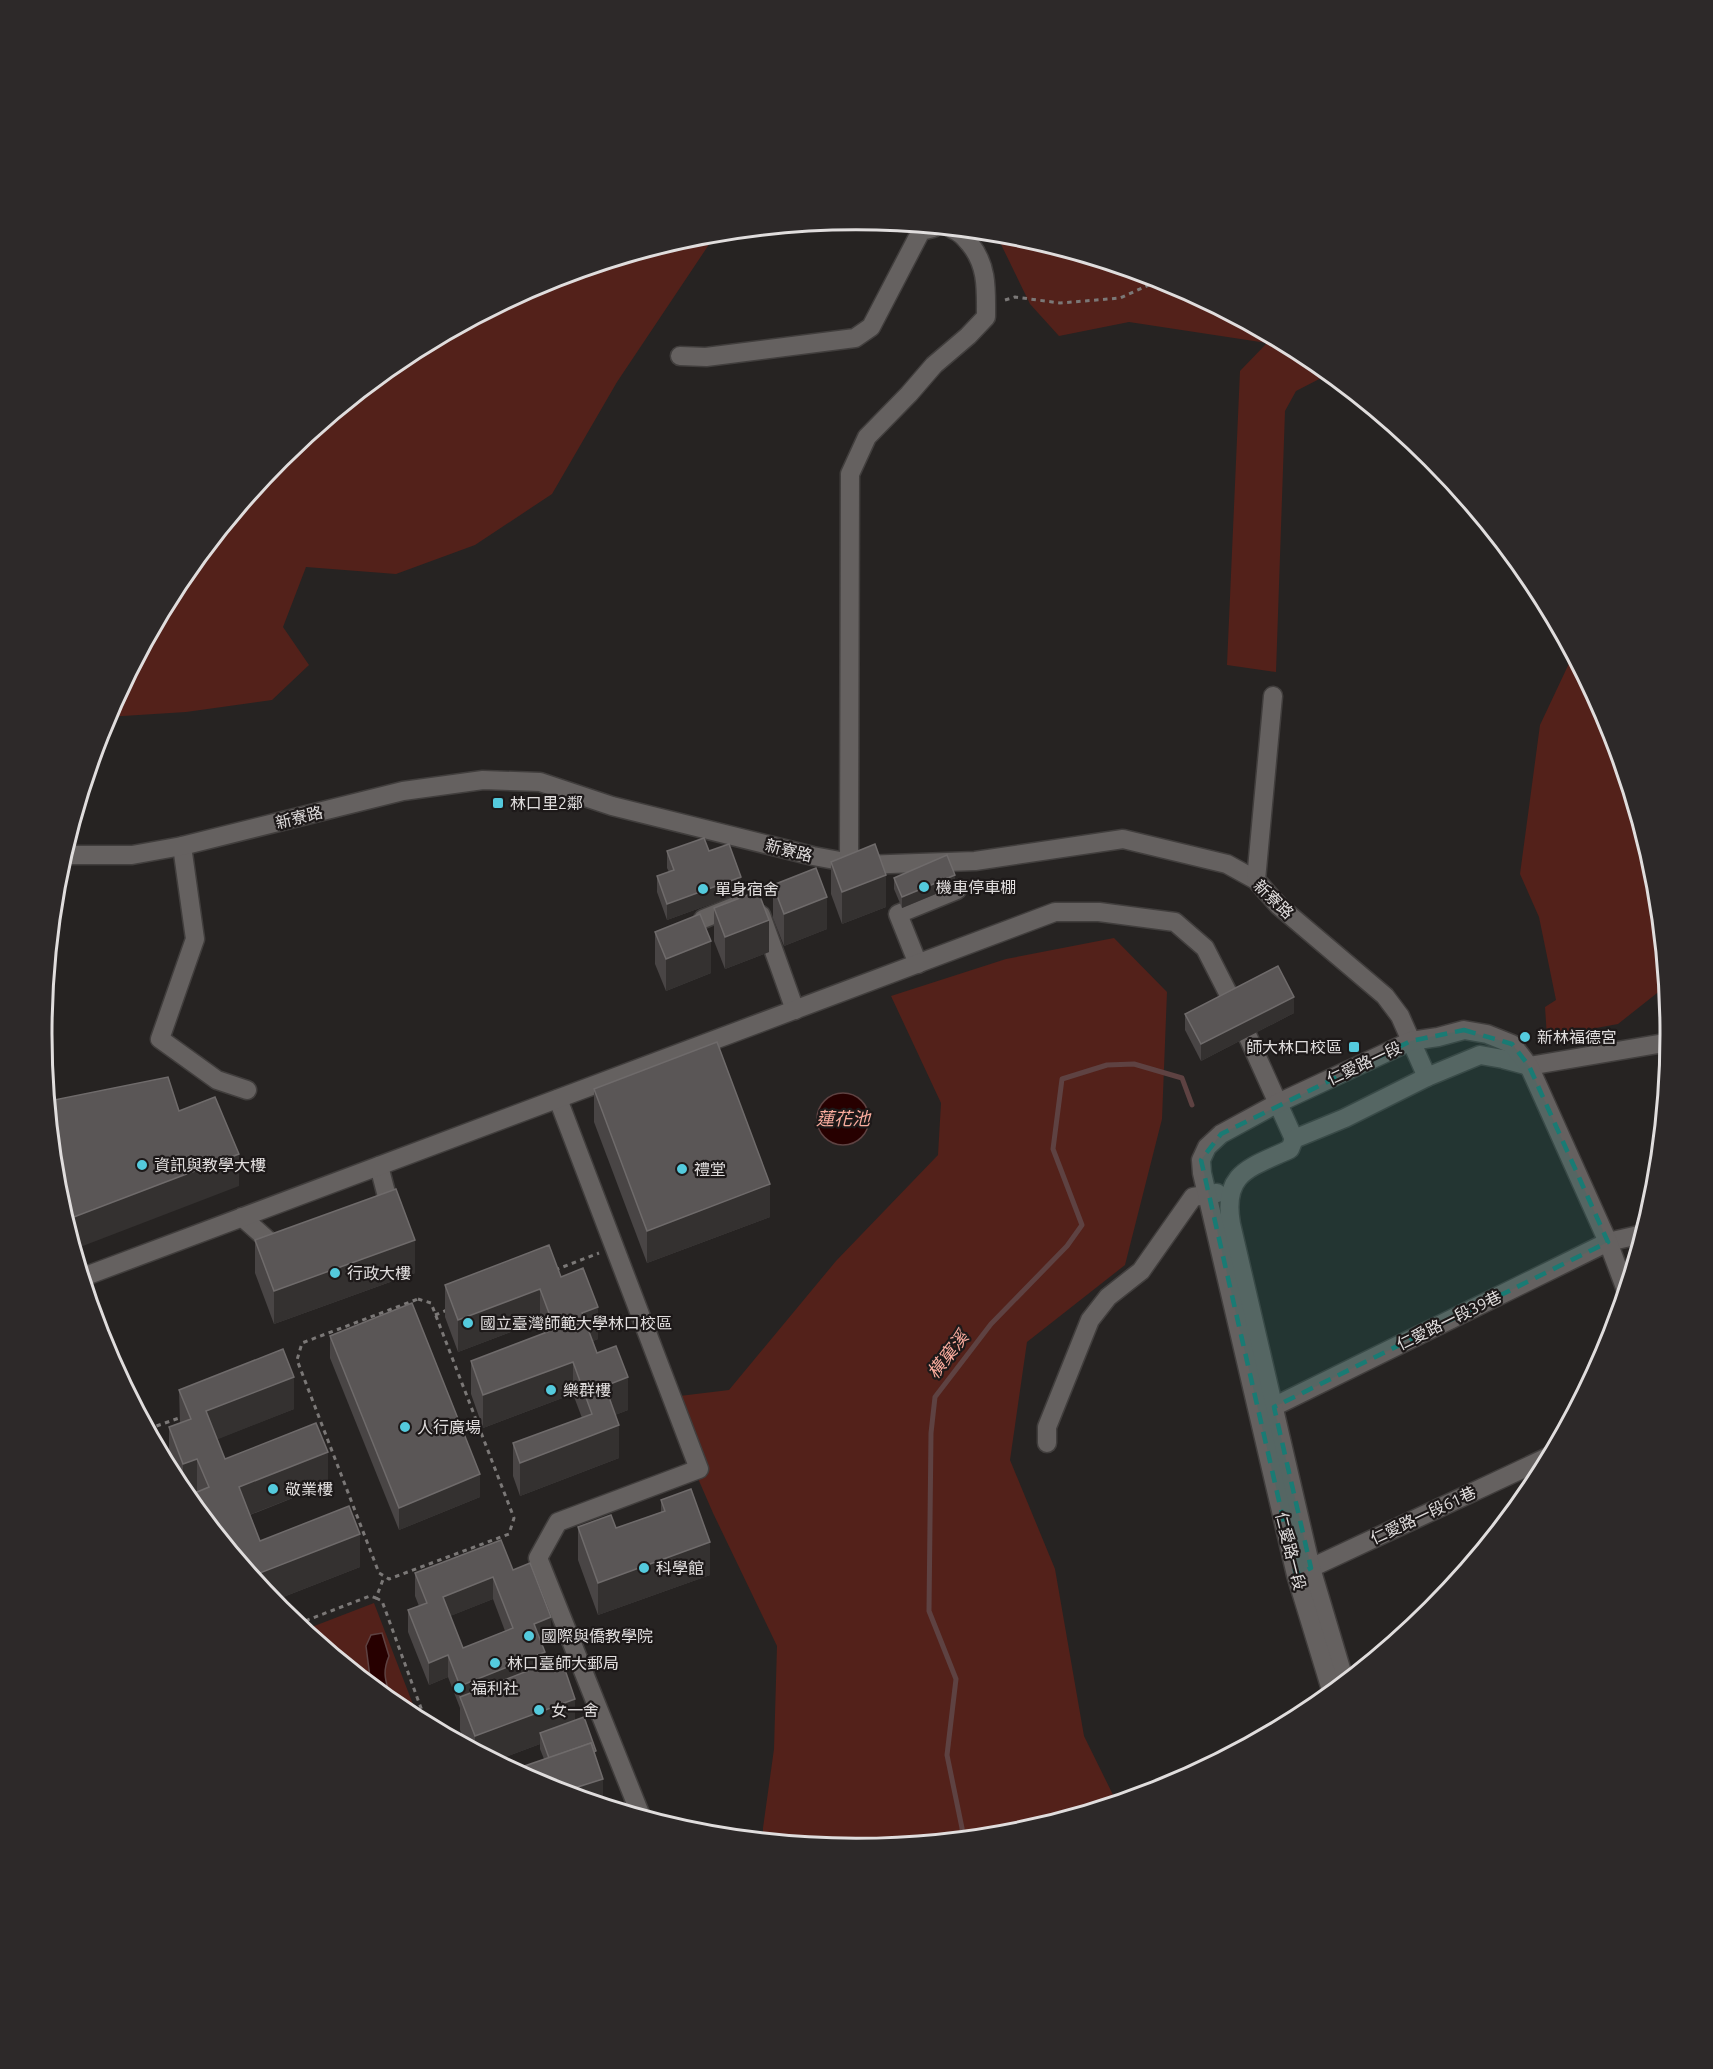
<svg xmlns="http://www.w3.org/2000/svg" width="1713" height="2069" font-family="Ubuntu,'Noto Sans TC',sans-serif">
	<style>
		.green { fill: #53211a }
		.water { fill: #270000; stroke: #5e4242; stroke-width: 1.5 }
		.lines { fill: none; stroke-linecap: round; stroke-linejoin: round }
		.stream { stroke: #5e4242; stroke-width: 5 }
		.minor-casing { stroke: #413e3d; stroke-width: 21 }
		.path { stroke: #7b7877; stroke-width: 3; stroke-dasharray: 4.5 4.5; stroke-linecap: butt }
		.minor { stroke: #656160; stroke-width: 18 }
		.wall { fill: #494545; fill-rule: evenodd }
		.shaded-wall { fill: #343130 }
		.building { fill: #5a5656; stroke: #6f6b6b; stroke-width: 1.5; fill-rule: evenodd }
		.marked { fill: #197b74; fill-opacity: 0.2; stroke: #197b74; stroke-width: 4.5; stroke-dasharray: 12 8; stroke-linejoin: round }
		.poi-dot { fill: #54cadd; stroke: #1d1919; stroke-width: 2 }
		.labels { text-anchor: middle; stroke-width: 4.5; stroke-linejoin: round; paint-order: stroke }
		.poi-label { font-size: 16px; fill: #e0dddd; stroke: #1d1919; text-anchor: start }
		.street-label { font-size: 16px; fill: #e0dddd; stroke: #1d1919 }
		.water-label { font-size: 18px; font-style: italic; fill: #faac9e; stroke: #1d1919 }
		.rim { fill: none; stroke: #e0dddd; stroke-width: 3 }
	</style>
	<rect width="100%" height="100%" fill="#262322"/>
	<g class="green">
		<polygon points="716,234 617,382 552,494 475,545 396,574 306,567 283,627 309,665 272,700 186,712 107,717 179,582 281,458 404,357 545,282 698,236"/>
		<polygon points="996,234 1016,236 1169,282 1309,357 1329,374 1296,391 1285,411 1276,672 1227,665 1240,371 1267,343 1129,322 1059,336 1030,304"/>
		<polygon points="1573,655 1609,723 1655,876 1666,986 1618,1024 1547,1037 1545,1007 1556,1000 1539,917 1520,874 1540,725"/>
		<polygon points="1114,938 1167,992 1162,1119 1125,1265 1027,1342 1010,1460 1055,1569 1084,1736 1117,1803 1015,1833 856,1849 763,1840 763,1828 774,1749 777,1646 713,1513 663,1398 729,1390 836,1261 938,1155 941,1103 891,996 1006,959"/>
		<polygon points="374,1603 419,1720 404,1712 304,1630"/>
	</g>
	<g class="water">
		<circle cx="843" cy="1119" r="26"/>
		<path d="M382 1633 389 1656C381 1675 387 1682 391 1701L371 1685 366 1646 371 1635Z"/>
	</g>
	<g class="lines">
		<polyline class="stream" points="962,1839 962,1828 947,1755 956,1679 929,1611 931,1433 935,1397 991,1324 1067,1246 1082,1225 1053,1149 1062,1079 1107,1065 1134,1064 1182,1078 1192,1105"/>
		<g class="minor-casing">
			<g id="minor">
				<polyline points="680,356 706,357 855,338 871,327 921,231 933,228"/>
				<polyline points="182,846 195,939 160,1039 217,1080 247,1090"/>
				<polyline points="64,855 132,855 182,846 403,791 483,780 540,782 612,806 813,856 862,865 975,861 1123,839 1227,864 1256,880 1279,906 1385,996 1400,1016 1427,1077"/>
				<path d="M849 863 850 474 867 437 909 394 934 365 968 336 986 317C986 291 988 266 970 244 964 237 961 233 952 229"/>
				<polyline points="1256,880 1273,696"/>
				<polyline points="761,915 795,1010"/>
				<polyline points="703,919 735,906"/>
				<polyline points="918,964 898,914 957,890"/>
				<polyline points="558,1099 699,1469 558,1522 538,1558 641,1816"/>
				<polyline points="379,1166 390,1208 382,1211"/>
				<polyline points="242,1217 279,1250 283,1249"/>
				<polyline points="83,1277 1055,912 1099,912 1175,922 1205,948 1230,997 1294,1139"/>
				<polyline points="1263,1412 1608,1242 1643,1234"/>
				<polyline points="1047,1443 1047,1427 1090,1320 1108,1297 1141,1271 1193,1197 1217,1193"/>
				<polyline points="1300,1573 1550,1456"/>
				<path d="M1345 1682 1311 1568 1231 1224C1222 1172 1250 1168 1290 1149L1294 1139 1345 1118 1427 1077 1480 1055 1503 1059 1529 1066 1670 1042"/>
				<polyline points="1332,1693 1296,1575 1202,1173 1201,1160 1207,1147 1221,1134 1278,1103 1411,1041 1438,1037 1464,1030 1487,1034 1512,1044 1529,1066 1608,1242 1626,1290"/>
			</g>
		</g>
		<g class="path">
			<polyline points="1005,300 1015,297 1060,303 1120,298 1160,280"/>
			<polyline points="555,1270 599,1253"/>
			<polygon points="418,1299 431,1303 514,1518 509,1534 389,1579 379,1573 297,1360 302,1343"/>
			<polyline points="435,1315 447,1310"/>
			<polyline points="148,1429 182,1417"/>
			<polyline points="376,1598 382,1601 425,1719"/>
			<polyline points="297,1624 370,1596 376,1598 384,1577"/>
		</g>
		<use href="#minor" class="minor"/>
	</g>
	<g class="wall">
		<polygon points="667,851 709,851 741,893 667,920 657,892 657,876 669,872 667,868"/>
		<polygon points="831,862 886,907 842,924 831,894"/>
		<polygon points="894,878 955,886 902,908 894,889"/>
		<polygon points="773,885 827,929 784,946 773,918"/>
		<polygon points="714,908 769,952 725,969 714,941"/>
		<polygon points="655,932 711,973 666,991 655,964"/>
		<polygon points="1294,1013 1201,1061 1185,1030 1185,1014"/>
		<polygon points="594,1089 770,1217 647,1263 594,1122"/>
		<polygon points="255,1240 415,1273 274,1324 255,1273"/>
		<polygon points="561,1277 598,1339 593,1341 597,1353 628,1410 615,1415 619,1458 520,1496 513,1476 513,1443 582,1418 573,1394 483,1428 471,1394 471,1361 544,1333 540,1321 458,1352 445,1317 445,1285"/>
		<polygon points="330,1336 480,1497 399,1530 330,1358"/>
		<polygon points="179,1390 294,1409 217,1439 225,1459 328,1484 250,1515 260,1541 360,1567 273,1601 190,1501 190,1495 197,1491 186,1496 180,1488 169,1460 169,1427 180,1423"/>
		<polygon points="661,1500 710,1575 598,1615 578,1560 578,1527 616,1528 661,1512"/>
		<path d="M513 1570 551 1639 541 1643 545 1665 596 1760 603 1805 544 1759 540 1749V1744L495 1761 466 1745 460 1730V1708L448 1677 429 1685 408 1632V1610L419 1606 415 1596V1573ZM493 1599 505 1631 463 1648 450 1616Z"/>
	</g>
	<g class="shaded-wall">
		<polygon points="886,875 886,907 842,924 842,892"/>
		<polygon points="955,875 955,886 902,908 902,897"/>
		<polygon points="741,877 741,893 667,920 667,904"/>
		<polygon points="827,897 827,929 784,946 784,914"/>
		<polygon points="769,920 769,952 725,969 725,937"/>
		<polygon points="711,941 711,973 666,991 666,959"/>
		<polygon points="1294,997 1294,1013 1201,1061 1201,1044"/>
		<polygon points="239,1154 239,1186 75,1249 66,1220"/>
		<polygon points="770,1184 770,1217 647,1263 647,1231"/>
		<polygon points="415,1240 415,1273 274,1324 274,1291"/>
		<polygon points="540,1289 540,1321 458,1352 458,1320"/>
		<polygon points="598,1307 598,1339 582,1345 582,1313"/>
		<polygon points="573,1362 573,1394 483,1428 483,1395"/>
		<polygon points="294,1377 294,1409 206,1444 206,1411"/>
		<polygon points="628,1377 628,1410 605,1419 605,1386"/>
		<polygon points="619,1425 619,1458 520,1496 520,1463"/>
		<polygon points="328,1452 328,1484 239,1519 239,1487"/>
		<polygon points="197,1459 197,1491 186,1496 183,1492 183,1464"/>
		<polygon points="480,1474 480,1497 399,1530 399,1508"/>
		<polygon points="360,1534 360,1567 273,1601 252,1576"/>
		<polygon points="230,1540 230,1549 224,1542"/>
		<polygon points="710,1542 710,1575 598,1615 598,1583"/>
		<polygon points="493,1577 493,1599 443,1619 443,1597"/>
		<polygon points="551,1617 551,1639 534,1646 534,1624"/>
		<polygon points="545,1652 545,1674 460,1697 460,1708 460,1686"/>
		<polygon points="448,1655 448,1677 429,1685 429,1663"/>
		<polygon points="575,1699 575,1731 540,1733 540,1744 495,1761 475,1750 475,1736"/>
		<polygon points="603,1779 603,1805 562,1792"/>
	</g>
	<g class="building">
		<polygon points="704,838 709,851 729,844 741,877 667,904 657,876 674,870 667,851"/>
		<polygon points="875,844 886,875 842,892 831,862"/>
		<polygon points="947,855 955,875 902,897 894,878"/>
		<polygon points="816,868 827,897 784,914 773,885"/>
		<polygon points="758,891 769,920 725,937 714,908"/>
		<polygon points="700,914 711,941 666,959 655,932"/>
		<polygon points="1278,966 1294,997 1201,1044 1185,1014"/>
		<polygon points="717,1042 770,1184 647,1231 594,1089"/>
		<polygon points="168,1077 179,1111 215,1097 239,1154 66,1220 58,1193 49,1101"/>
		<polygon points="396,1189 415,1240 274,1291 255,1240"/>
		<polygon points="549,1245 561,1277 583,1268 598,1307 582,1313 597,1353 616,1346 628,1377 605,1386 619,1425 520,1463 513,1443 592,1414 573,1362 483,1395 471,1361 555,1329 540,1289 458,1320 445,1285"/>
		<polygon points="412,1303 480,1474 399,1508 330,1336"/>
		<polygon points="283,1349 294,1377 206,1411 225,1459 316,1423 328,1452 239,1487 260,1541 349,1506 360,1534 252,1576 237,1557 230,1540 224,1542 195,1506 190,1495 209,1487 197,1459 183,1464 169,1427 191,1419 179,1390"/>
		<polygon points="691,1489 710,1542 598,1583 578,1527 611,1515 616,1528 665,1511 661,1500"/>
		<path d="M501 1540 513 1570 530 1563 551 1617 534 1624 545 1652 460 1686 448 1655 429 1663 408 1610 427 1603 415 1573ZM493 1577 513 1628 463 1648 443 1597Z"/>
		<polygon points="561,1658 575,1699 475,1736 460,1697"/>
		<polygon points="427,1714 431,1726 416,1718"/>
		<polygon points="584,1717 596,1751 594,1752 591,1743 549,1758 540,1733"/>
		<polygon points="591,1743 603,1779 562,1792 544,1787 513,1770"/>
		<polygon points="617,1802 620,1810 606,1806"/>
	</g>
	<path class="marked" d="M1464 1030 1512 1044 1529 1066 1608 1242 1274 1407 1311 1568 1296 1575 1201 1160 1221 1134 1411 1041Z"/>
	<g class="poi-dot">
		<rect x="492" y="797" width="12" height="12" rx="3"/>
		<circle cx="924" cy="887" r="6"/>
		<circle cx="703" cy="889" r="6"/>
		<circle cx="1525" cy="1037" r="6"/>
		<rect x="1348" y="1041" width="12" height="12" rx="3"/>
		<circle cx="142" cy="1165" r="6"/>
		<circle cx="682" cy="1169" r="6"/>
		<circle cx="335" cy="1273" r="6"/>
		<circle cx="468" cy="1323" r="6"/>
		<circle cx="551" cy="1390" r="6"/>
		<circle cx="405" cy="1427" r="6"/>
		<circle cx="273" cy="1489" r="6"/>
		<circle cx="644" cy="1568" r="6"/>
		<circle cx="529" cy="1636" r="6"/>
		<circle cx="495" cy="1663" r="6"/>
		<circle cx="459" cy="1688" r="6"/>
		<circle cx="539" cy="1710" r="6"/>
	</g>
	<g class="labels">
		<g class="poi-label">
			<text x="510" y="809">林口里2鄰</text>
			<text x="936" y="893">機車停車棚</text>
			<text x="715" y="895">單身宿舍</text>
			<text x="1537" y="1043">新林福德宮</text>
			<text x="1342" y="1053" text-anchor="end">師大林口校區</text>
			<text x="154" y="1171">資訊與教學大樓</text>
			<text x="694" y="1175">禮堂</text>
			<text x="347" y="1279">行政大樓</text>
			<text x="480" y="1329">國立臺灣師範大學林口校區</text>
			<text x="563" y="1396">樂群樓</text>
			<text x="417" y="1433">人行廣場</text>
			<text x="285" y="1495">敬業樓</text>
			<text x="656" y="1574">科學館</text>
			<text x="541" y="1642">國際與僑教學院</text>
			<text x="507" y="1669">林口臺師大郵局</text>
			<text x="471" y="1694">福利社</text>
			<text x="551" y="1716">女一舍</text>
		</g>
		<g class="street-label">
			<text transform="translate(299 817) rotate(-14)" y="6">新寮路</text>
			<text transform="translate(789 850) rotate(14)" y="6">新寮路</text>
			<text transform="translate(1274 899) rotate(44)" y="6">新寮路</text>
			<text transform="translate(1364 1063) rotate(-25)" y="6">仁愛路一段</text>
			<text transform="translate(1449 1320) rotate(-26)" y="6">仁愛路一段39巷</text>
			<text transform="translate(1423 1515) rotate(-25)" y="6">仁愛路一段61巷</text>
			<text transform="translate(1291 1551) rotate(76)" y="6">仁愛路一段</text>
		</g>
		<g class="water-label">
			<text x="843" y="1125">蓮花池</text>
			<text transform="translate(948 1355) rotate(-52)" y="6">橫窠溪</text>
		</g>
	</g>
	<path d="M0 0H1713V2069H0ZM52 1034a804 804 0 1 1 1608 0a804 804 0 1 1-1608 0Z" fill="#2d2929" fill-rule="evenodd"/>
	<path class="rim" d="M52 1034a804 804 0 1 1 1608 0a804 804 0 1 1-1608 0Z"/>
</svg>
